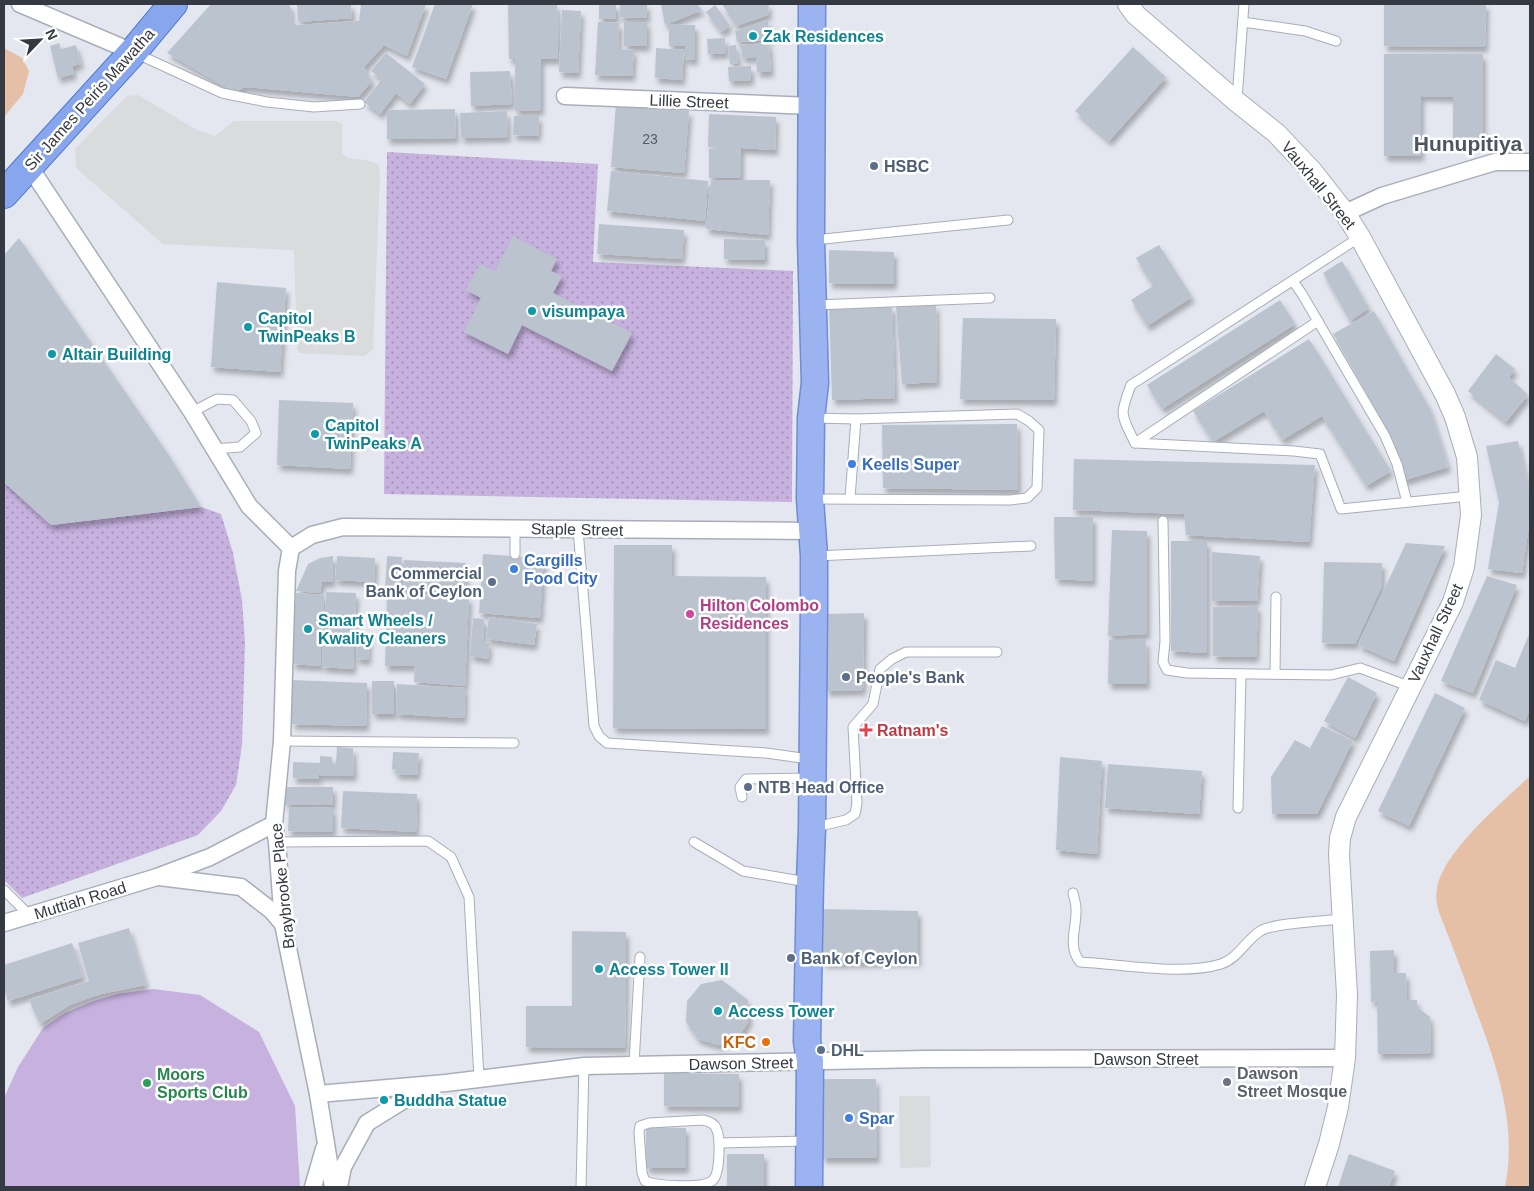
<svg xmlns="http://www.w3.org/2000/svg" width="1534" height="1191" font-family="Arial,sans-serif">
	<style>
		.grass { fill: url(#grass-dots) }
		.park { fill: #c6b1df }
		.parking { fill: #d9dbdd }
		.water { fill: #e6c0a6 }
		.building { fill: #bbc3cf; filter: url(#shadow) }
		.lines { fill: none; stroke-linecap: round; stroke-linejoin: round }
		.service-casing { stroke: #a8aeb9; stroke-width: 11 }
		.minor-casing { stroke: #a8aeb9; stroke-width: 19 }
		.tertiary-casing { stroke: #a8aeb9; stroke-width: 22 }
		.primary-casing { stroke: #6e8cd4; stroke-width: 29 }
		.trunk-casing { stroke: #4475c9; stroke-width: 30 }
		.service { stroke: #fff; stroke-width: 9 }
		.minor { stroke: #fff; stroke-width: 16 }
		.tertiary { stroke: #fff; stroke-width: 20 }
		.primary { stroke: #9bb3f1; stroke-width: 26 }
		.trunk { stroke: #87a6ee; stroke-width: 28 }
		.culture-dot { fill: #0f9aa8; stroke: #fff; stroke-width: 2 }
		.service-dot { fill: #5c6f8a; stroke: #fff; stroke-width: 2 }
		.shop-dot { fill: #3f7fe0; stroke: #fff; stroke-width: 2 }
		.hotel-dot { fill: #d1479c; stroke: #fff; stroke-width: 2 }
		.health-dot { fill: #e0444e; stroke: #fff; stroke-width: 2 }
		.food-dot { fill: #e8710a; stroke: #fff; stroke-width: 2 }
		.worship-dot { fill: #6b7280; stroke: #fff; stroke-width: 2 }
		.leisure-dot { fill: #2e9e5b; stroke: #fff; stroke-width: 2 }
		.labels { text-anchor: middle; stroke-width: 5; stroke-linejoin: round; paint-order: stroke }
		.number-label { font-size: 14px; fill: #565c64 }
		.culture-label { font-size: 16px; font-weight: bold; fill: #0d838f; stroke: #fff; text-anchor: start }
		.street-label { font-size: 16px; fill: #353941; stroke: #fff }
		.service-label { font-size: 16px; font-weight: bold; fill: #4e5e75; stroke: #fff; text-anchor: start }
		.shop-label { font-size: 16px; font-weight: bold; fill: #366cbe; stroke: #fff; text-anchor: start }
		.hotel-label { font-size: 16px; font-weight: bold; fill: #b23c85; stroke: #fff; text-anchor: start }
		.health-label { font-size: 16px; font-weight: bold; fill: #be3a42; stroke: #fff; text-anchor: start }
		.food-label { font-size: 16px; font-weight: bold; fill: #c56008; stroke: #fff; text-anchor: end }
		.worship-label { font-size: 16px; font-weight: bold; fill: #5b616d; stroke: #fff; text-anchor: start }
		.leisure-label { font-size: 16px; font-weight: bold; fill: #27864d; stroke: #fff; text-anchor: start }
		.district-label { font-size: 21px; font-weight: bold; fill: #4d5562; stroke: #fff }
	</style>
	<defs>
		<pattern id="grass-dots" width="8" height="8" patternUnits="userSpaceOnUse" patternTransform="scale(1.25)"><rect width="8" height="8" fill="#c6b1df"/><path d="M2 2h.1M6 6h.1" fill="none" stroke="#a291b6" stroke-width="1.8" stroke-linecap="round"/></pattern>
		<filter id="shadow"><feDropShadow dx="3" dy="5.5" stdDeviation="2.5" flood-color="#0004"/></filter>
	</defs>
	<rect width="100%" height="100%" fill="#e4e7ef"/>
	<g class="grass">
		<polygon points="387,152 598,164 593,262 793,271 792,502 384,494"/>
		<polygon points="4,482 51,525 201,507 221,514 233,553 242,600 245,643 242,745 236,785 221,811 198,835 22,898 4,880"/>
	</g>
	<polygon class="park" points="154,989 200,995 259,1032 295,1106 300,1187 4,1187 4,1098 18,1067 43,1028 65,1013 91,1002 117,994"/>
	<g class="parking">
		<polygon points="138,95 197,130 215,136 234,121 337,121 342,124 342,154 347,158 366,160 378,164 380,173 373,349 365,356 299,353 297,347 294,250 163,244 76,168 75,149 127,96"/>
		<polygon points="899,1096 930,1096 931,1167 900,1168"/>
	</g>
	<g class="water">
		<polygon points="4,48 22,58 29,71 23,94 4,117"/>
		<path d="M1530 776V1187H1505C1518 1125 1496 1063 1474 1005 1463 974 1451 943 1439 912 1437 905 1435 897 1437 889 1443 851 1503 802 1530 776Z"/>
	</g>
	<g class="building">
		<polygon points="211,4 290,4 292,21 297,25 359,21 361,4 426,4 407,56 384,45 364,67 372,81 358,97 245,87 235,92 167,53"/>
		<polygon points="297,4 351,4 352,18 298,22"/>
		<polygon points="435,4 473,4 446,79 412,67"/>
		<polygon points="508,4 557,4 558,59 541,59 541,110 515,111 515,59 509,59"/>
		<rect x="599" y="4" width="17" height="15"/>
		<polygon points="620,4 647,4 647,18 620,17"/>
		<polygon points="661,4 697,4 702,10 665,25"/>
		<polygon points="722,4 769,4 768,15 736,26"/>
		<polygon points="1384,4 1486,4 1485,47 1384,46"/>
		<polygon points="715,5 730,26 721,32 706,12"/>
		<polygon points="562,10 581,11 578,73 559,72"/>
		<polygon points="768,20 770,40 737,42 735,31"/>
		<polygon points="598,22 619,23 618,49 634,50 632,76 595,75"/>
		<rect x="624" y="22" width="23" height="24"/>
		<polygon points="669,24 695,25 695,60 685,59 685,46 669,46"/>
		<polygon points="725,38 726,53 708,54 707,39"/>
		<polygon points="59,43 61,49 76,45 81,64 72,66 74,74 58,78 50,46"/>
		<polygon points="769,43 771,72 757,72 756,57 742,58 741,45"/>
		<polygon points="736,45 738,63 730,64 728,46"/>
		<polygon points="1133,47 1166,77 1109,141 1075,111"/>
		<polygon points="656,48 684,50 682,80 655,78"/>
		<polygon points="386,53 425,84 410,104 396,93 380,114 364,102 382,79 371,71"/>
		<polygon points="1384,54 1483,54 1483,140 1453,139 1453,97 1421,96 1421,156 1384,156"/>
		<polygon points="751,66 751,80 729,81 728,67"/>
		<polygon points="510,71 512,104 471,106 470,72"/>
		<polygon points="616,104 689,111 684,173 611,167"/>
		<polygon points="455,109 456,138 387,139 387,110"/>
		<polygon points="507,111 508,137 461,138 460,113"/>
		<polygon points="709,114 776,117 775,150 741,148 741,178 709,178 709,149 738,148 708,147"/>
		<polygon points="514,116 539,116 538,136 513,135"/>
		<polygon points="611,171 708,181 705,221 607,211"/>
		<polygon points="711,180 770,180 768,235 706,229"/>
		<polygon points="599,224 684,230 682,259 597,254"/>
		<polygon points="513,236 557,259 551,271 562,276 553,293 632,333 612,371 522,325 508,354 464,332 481,298 466,290 480,264 495,271"/>
		<polygon points="19,238 168,454 201,507 51,525 4,482 4,255"/>
		<polygon points="724,239 765,240 765,260 724,259"/>
		<polygon points="1159,245 1192,297 1147,326 1131,300 1153,286 1136,258"/>
		<polygon points="829,250 894,252 894,284 829,283"/>
		<polygon points="1342,261 1369,308 1350,321 1323,273"/>
		<polygon points="217,282 286,288 280,372 211,367"/>
		<polygon points="1280,300 1295,324 1162,409 1147,385"/>
		<polygon points="829,305 892,306 895,398 832,400"/>
		<polygon points="936,305 937,382 902,384 896,306"/>
		<polygon points="1374,311 1430,409 1448,467 1402,481 1385,426 1333,334"/>
		<polygon points="963,318 1056,319 1054,400 960,399"/>
		<polygon points="1309,339 1391,471 1366,486 1322,416 1282,440 1264,411 1213,442 1193,411"/>
		<polygon points="1496,354 1515,369 1509,377 1528,395 1506,422 1468,391"/>
		<polygon points="279,400 353,403 350,469 277,465"/>
		<polygon points="1017,424 1018,490 883,488 882,425"/>
		<polygon points="1518,441 1530,496 1530,518 1522,573 1488,569 1499,502 1486,446"/>
		<polygon points="1074,459 1315,465 1309,542 1186,535 1184,514 1073,510"/>
		<polygon points="1054,517 1093,517 1093,581 1055,579"/>
		<polygon points="1112,530 1147,531 1147,634 1108,636"/>
		<polygon points="1171,541 1207,541 1207,653 1171,651"/>
		<polygon points="1406,543 1445,546 1394,661 1358,645"/>
		<polygon points="614,545 672,545 672,576 766,577 766,729 613,728"/>
		<polygon points="1212,552 1260,556 1257,601 1212,601"/>
		<polygon points="483,554 544,558 540,618 479,613"/>
		<polygon points="333,556 332,582 322,582 320,593 296,591 308,564 320,558"/>
		<polygon points="337,556 375,558 374,582 335,580"/>
		<polygon points="387,556 402,557 400,591 385,590"/>
		<polygon points="404,560 466,563 465,592 403,589"/>
		<polygon points="1324,562 1382,563 1382,586 1355,644 1322,643"/>
		<polygon points="1487,576 1517,585 1473,693 1441,681"/>
		<polygon points="326,592 356,593 353,669 322,667"/>
		<polygon points="296,593 324,595 320,666 292,664"/>
		<polygon points="387,595 469,597 465,686 414,682 415,666 385,666"/>
		<polygon points="1258,606 1256,657 1213,656 1213,607"/>
		<polygon points="864,613 863,690 826,691 826,614"/>
		<polygon points="489,617 537,624 534,645 486,639"/>
		<polygon points="473,618 484,619 483,642 489,643 488,659 470,656"/>
		<polygon points="1530,632 1530,709 1525,721 1479,700 1496,660 1515,668"/>
		<polygon points="357,635 369,636 368,660 356,659"/>
		<polygon points="1109,640 1146,640 1147,684 1108,684"/>
		<polygon points="1348,677 1377,693 1355,738 1324,721"/>
		<polygon points="292,680 367,683 366,726 292,724"/>
		<rect x="372" y="681" width="22" height="33"/>
		<polygon points="397,684 465,688 464,718 396,714"/>
		<polygon points="1435,693 1465,708 1409,826 1378,811"/>
		<polygon points="1322,726 1353,741 1317,814 1272,814 1271,777 1295,740 1310,748"/>
		<polygon points="337,747 353,748 354,776 319,775 319,779 293,778 293,762 320,763 320,756 332,757 332,763 336,764"/>
		<polygon points="393,752 419,753 417,775 395,774 396,770 392,769"/>
		<polygon points="1060,757 1102,761 1097,854 1056,850"/>
		<polygon points="1108,764 1202,771 1199,814 1105,808"/>
		<rect x="285" y="787" width="48" height="18"/>
		<polygon points="343,791 417,794 416,832 341,828"/>
		<polygon points="289,807 333,808 333,832 288,831"/>
		<polygon points="822,909 918,911 918,961 823,963"/>
		<polygon points="129,928 146,985 101,994 86,999 70,1005 40,1024 29,1000 89,981 78,943"/>
		<polygon points="572,931 626,932 625,1048 526,1047 526,1006 572,1006"/>
		<polygon points="72,943 83,977 8,1001 4,989 4,965"/>
		<polygon points="1394,950 1394,973 1406,973 1407,1000 1417,1000 1417,1007 1430,1017 1431,1053 1378,1054 1377,1001 1371,1002 1370,951"/>
		<polygon points="722,980 748,1000 749,1021 737,1039 718,1045 698,1039 686,1022 687,1001 701,984"/>
		<polygon points="664,1073 739,1074 739,1107 664,1106"/>
		<polygon points="822,1079 876,1079 877,1158 822,1158"/>
		<polygon points="646,1127 686,1128 686,1168 646,1168"/>
		<rect x="727" y="1154" width="37" height="33"/>
		<polygon points="1349,1154 1395,1171 1389,1187 1375,1186 1375,1187 1338,1187"/>
	</g>
	<g class="lines">
		<g class="service-casing">
			<g id="service">
				<polyline points="1243,22 1305,31 1336,41"/>
				<polyline points="135,53 222,93 267,102 314,107 360,104"/>
				<polyline points="1237,99 1244,4"/>
				<polyline points="814,240 1008,220"/>
				<polyline points="1293,281 1302,294 1385,436 1397,464 1407,502"/>
				<polyline points="816,305 990,298"/>
				<path d="M1318 321 1135 443C1121 414 1119 416 1131 385L1360 237"/>
				<polyline points="192,412 217,399 233,400 251,421 256,433 240,447 213,449"/>
				<polyline points="1135,443 1294,451 1320,454 1341,509 1469,496"/>
				<polyline points="850,498 856,419"/>
				<polyline points="813,499 1010,500 1027,498 1037,488 1039,430 1029,421 1017,414 856,419 814,418"/>
				<polyline points="1163,521 1165,641 1163,662 1167,670 1187,673 1331,675 1360,668 1411,687"/>
				<polyline points="578,529 594,726 599,736 607,743 766,753 809,759"/>
				<polyline points="515,554 515,529"/>
				<polyline points="816,556 1031,546"/>
				<polyline points="783,607 813,606"/>
				<polyline points="1275,674 1276,597"/>
				<polyline points="282,741 514,743"/>
				<polyline points="742,797 740,787 746,779 810,778"/>
				<polyline points="1238,808 1241,674"/>
				<polyline points="815,827 846,820 855,814 857,803 853,727 873,704 880,669 892,659 906,652 997,652"/>
				<polyline points="277,842 428,841 451,857 469,897 479,1078"/>
				<polyline points="694,842 743,871 807,882"/>
				<polyline points="4,890 29,915"/>
				<path d="M1073 893C1074 898 1076 903 1076 909 1077 927 1067 946 1080 962 1121 964 1182 976 1221 964 1239 958 1246 939 1262 930 1276 923 1323 921 1342 919"/>
				<polyline points="634,1064 640,957"/>
				<path d="M703 1120C708 1121 714 1123 716 1128 721 1137 720 1173 713 1180 703 1189 657 1186 645 1181L642 1173 639 1132 640 1126 649 1123Z"/>
				<polyline points="719,1143 807,1141"/>
				<polyline points="581,1187 584,1066"/>
			</g>
		</g>
		<g class="minor-casing">
			<g id="minor">
				<polyline points="20,4 133,52"/>
				<polyline points="565,96 812,106"/>
				<polyline points="29,166 192,412 249,506 291,548"/>
				<polyline points="1345,213 1382,196 1495,162 1530,162"/>
				<polyline points="159,877 241,887 272,911 283,924"/>
				<polyline points="4,923 157,877 210,857 274,824"/>
				<polyline points="318,1094 446,1083 584,1066 926,1059 1345,1058"/>
				<polyline points="313,1187 324,1149"/>
				<polyline points="333,1187 318,1094 283,924 277,842 274,824 282,741 287,571 291,548 312,535 343,527 811,531"/>
				<polyline points="339,1187 343,1167 367,1123 404,1100 430,1090"/>
			</g>
		</g>
		<g class="tertiary-casing">
			<polyline id="tertiary" points="1128,4 1136,15 1237,102 1276,133 1312,171 1345,213 1360,237 1445,394 1455,417 1467,457 1471,515 1464,567 1453,602 1346,817 1340,838 1339,854 1347,995 1345,1058 1338,1107 1329,1144 1315,1187"/>
		</g>
		<g class="primary-casing">
			<polyline id="primary" points="809,1187 810,1061 807,1041 810,882 812,828 814,606 814,556 810,499 811,418 815,383 811,240 812,4"/>
		</g>
		<g class="trunk-casing">
			<polyline id="trunk" points="4,194 133,52 173,4"/>
		</g>
		<use href="#service" class="service"/>
		<use href="#minor" class="minor"/>
		<use href="#tertiary" class="tertiary"/>
		<use href="#primary" class="primary"/>
		<use href="#trunk" class="trunk"/>
	</g>
	<g class="culture-dot">
		<circle cx="753" cy="36" r="5"/>
		<circle cx="532" cy="311" r="5"/>
		<circle cx="248" cy="327" r="5"/>
		<circle cx="52" cy="354" r="5"/>
		<circle cx="315" cy="434" r="5"/>
		<circle cx="308" cy="629" r="5"/>
		<circle cx="599" cy="969" r="5"/>
		<circle cx="718" cy="1011" r="5"/>
		<circle cx="384" cy="1100" r="5"/>
	</g>
	<g class="service-dot">
		<circle cx="874" cy="166" r="5"/>
		<circle cx="492" cy="582" r="5"/>
		<circle cx="846" cy="677" r="5"/>
		<circle cx="748" cy="787" r="5"/>
		<circle cx="791" cy="958" r="5"/>
		<circle cx="821" cy="1050" r="5"/>
	</g>
	<g class="shop-dot">
		<circle cx="852" cy="464" r="5"/>
		<circle cx="514" cy="569" r="5"/>
		<circle cx="849" cy="1118" r="5"/>
	</g>
	<circle class="hotel-dot" cx="690" cy="614" r="5"/>
	<path class="health-dot" d="M863.5 722.5h5v5h5v5h-5v5h-5v-5h-5v-5h5z"/>
	<circle class="food-dot" cx="766" cy="1042" r="5"/>
	<circle class="worship-dot" cx="1227" cy="1082" r="5"/>
	<circle class="leisure-dot" cx="147" cy="1083" r="5"/>
	<g class="labels">
		<g class="number-label">
			<text x="650" y="144">23</text>
		</g>
		<g class="culture-label">
			<text x="763" y="42">Zak Residences</text>
			<text x="542" y="317">visumpaya</text>
			<text x="258" y="324">Capitol<tspan x="258" dy="18">TwinPeaks B</tspan></text>
			<text x="62" y="360">Altair Building</text>
			<text x="325" y="431">Capitol<tspan x="325" dy="18">TwinPeaks A</tspan></text>
			<text x="318" y="626">Smart Wheels /<tspan x="318" dy="18">Kwality Cleaners</tspan></text>
			<text x="609" y="975">Access Tower II</text>
			<text x="728" y="1017">Access Tower</text>
			<text x="394" y="1106">Buddha Statue</text>
		</g>
		<g class="street-label">
			<text transform="translate(89 99) rotate(-48)" y="6">Sir James Peiris Mawatha</text>
			<text transform="translate(689 101) rotate(2)" y="6">Lillie Street</text>
			<text transform="translate(1319 185) rotate(51)" y="6">Vauxhall Street</text>
			<text transform="translate(577 529) rotate(1)" y="6">Staple Street</text>
			<text transform="translate(1435 633) rotate(-65)" y="6">Vauxhall Street</text>
			<text transform="translate(282 886) rotate(-96)" y="6">Braybrooke Place</text>
			<text transform="translate(80 900) rotate(-17)" y="6">Muttiah Road</text>
			<text x="1146" y="1065">Dawson Street</text>
			<text transform="translate(741 1063) rotate(-1)" y="6">Dawson Street</text>
		</g>
		<g class="service-label">
			<text x="884" y="172">HSBC</text>
			<text x="482" y="579" text-anchor="end">Commercial<tspan x="482" dy="18">Bank of Ceylon</tspan></text>
			<text x="856" y="683">People's Bank</text>
			<text x="758" y="793">NTB Head Office</text>
			<text x="801" y="964">Bank of Ceylon</text>
			<text x="831" y="1056">DHL</text>
		</g>
		<g class="shop-label">
			<text x="862" y="470">Keells Super</text>
			<text x="524" y="566">Cargills<tspan x="524" dy="18">Food City</tspan></text>
			<text x="859" y="1124">Spar</text>
		</g>
		<g class="hotel-label">
			<text x="700" y="611">Hilton Colombo<tspan x="700" dy="18">Residences</tspan></text>
		</g>
		<g class="health-label">
			<text x="877" y="736">Ratnam's</text>
		</g>
		<g class="food-label">
			<text x="756" y="1048">KFC</text>
		</g>
		<g class="worship-label">
			<text x="1237" y="1079">Dawson<tspan x="1237" dy="18">Street Mosque</tspan></text>
		</g>
		<g class="leisure-label">
			<text x="157" y="1080">Moors<tspan x="157" dy="18">Sports Club</tspan></text>
		</g>
		<g class="district-label">
			<text x="1468" y="151">Hunupitiya</text>
		</g>
	</g>
	<rect width="1534" height="1191" fill="none" stroke="#353941" stroke-width="10"/>
	<g transform="translate(40 40) rotate(65)" stroke="#ffffff" stroke-width="4" paint-order="stroke">
	<path d="M0-4L9 19L0 12L-9 19Z" fill="#353941"/>
	<text y="-8" font-size="14" font-weight="bold" text-anchor="middle" fill="#353941">N</text>
	</g>
</svg>
